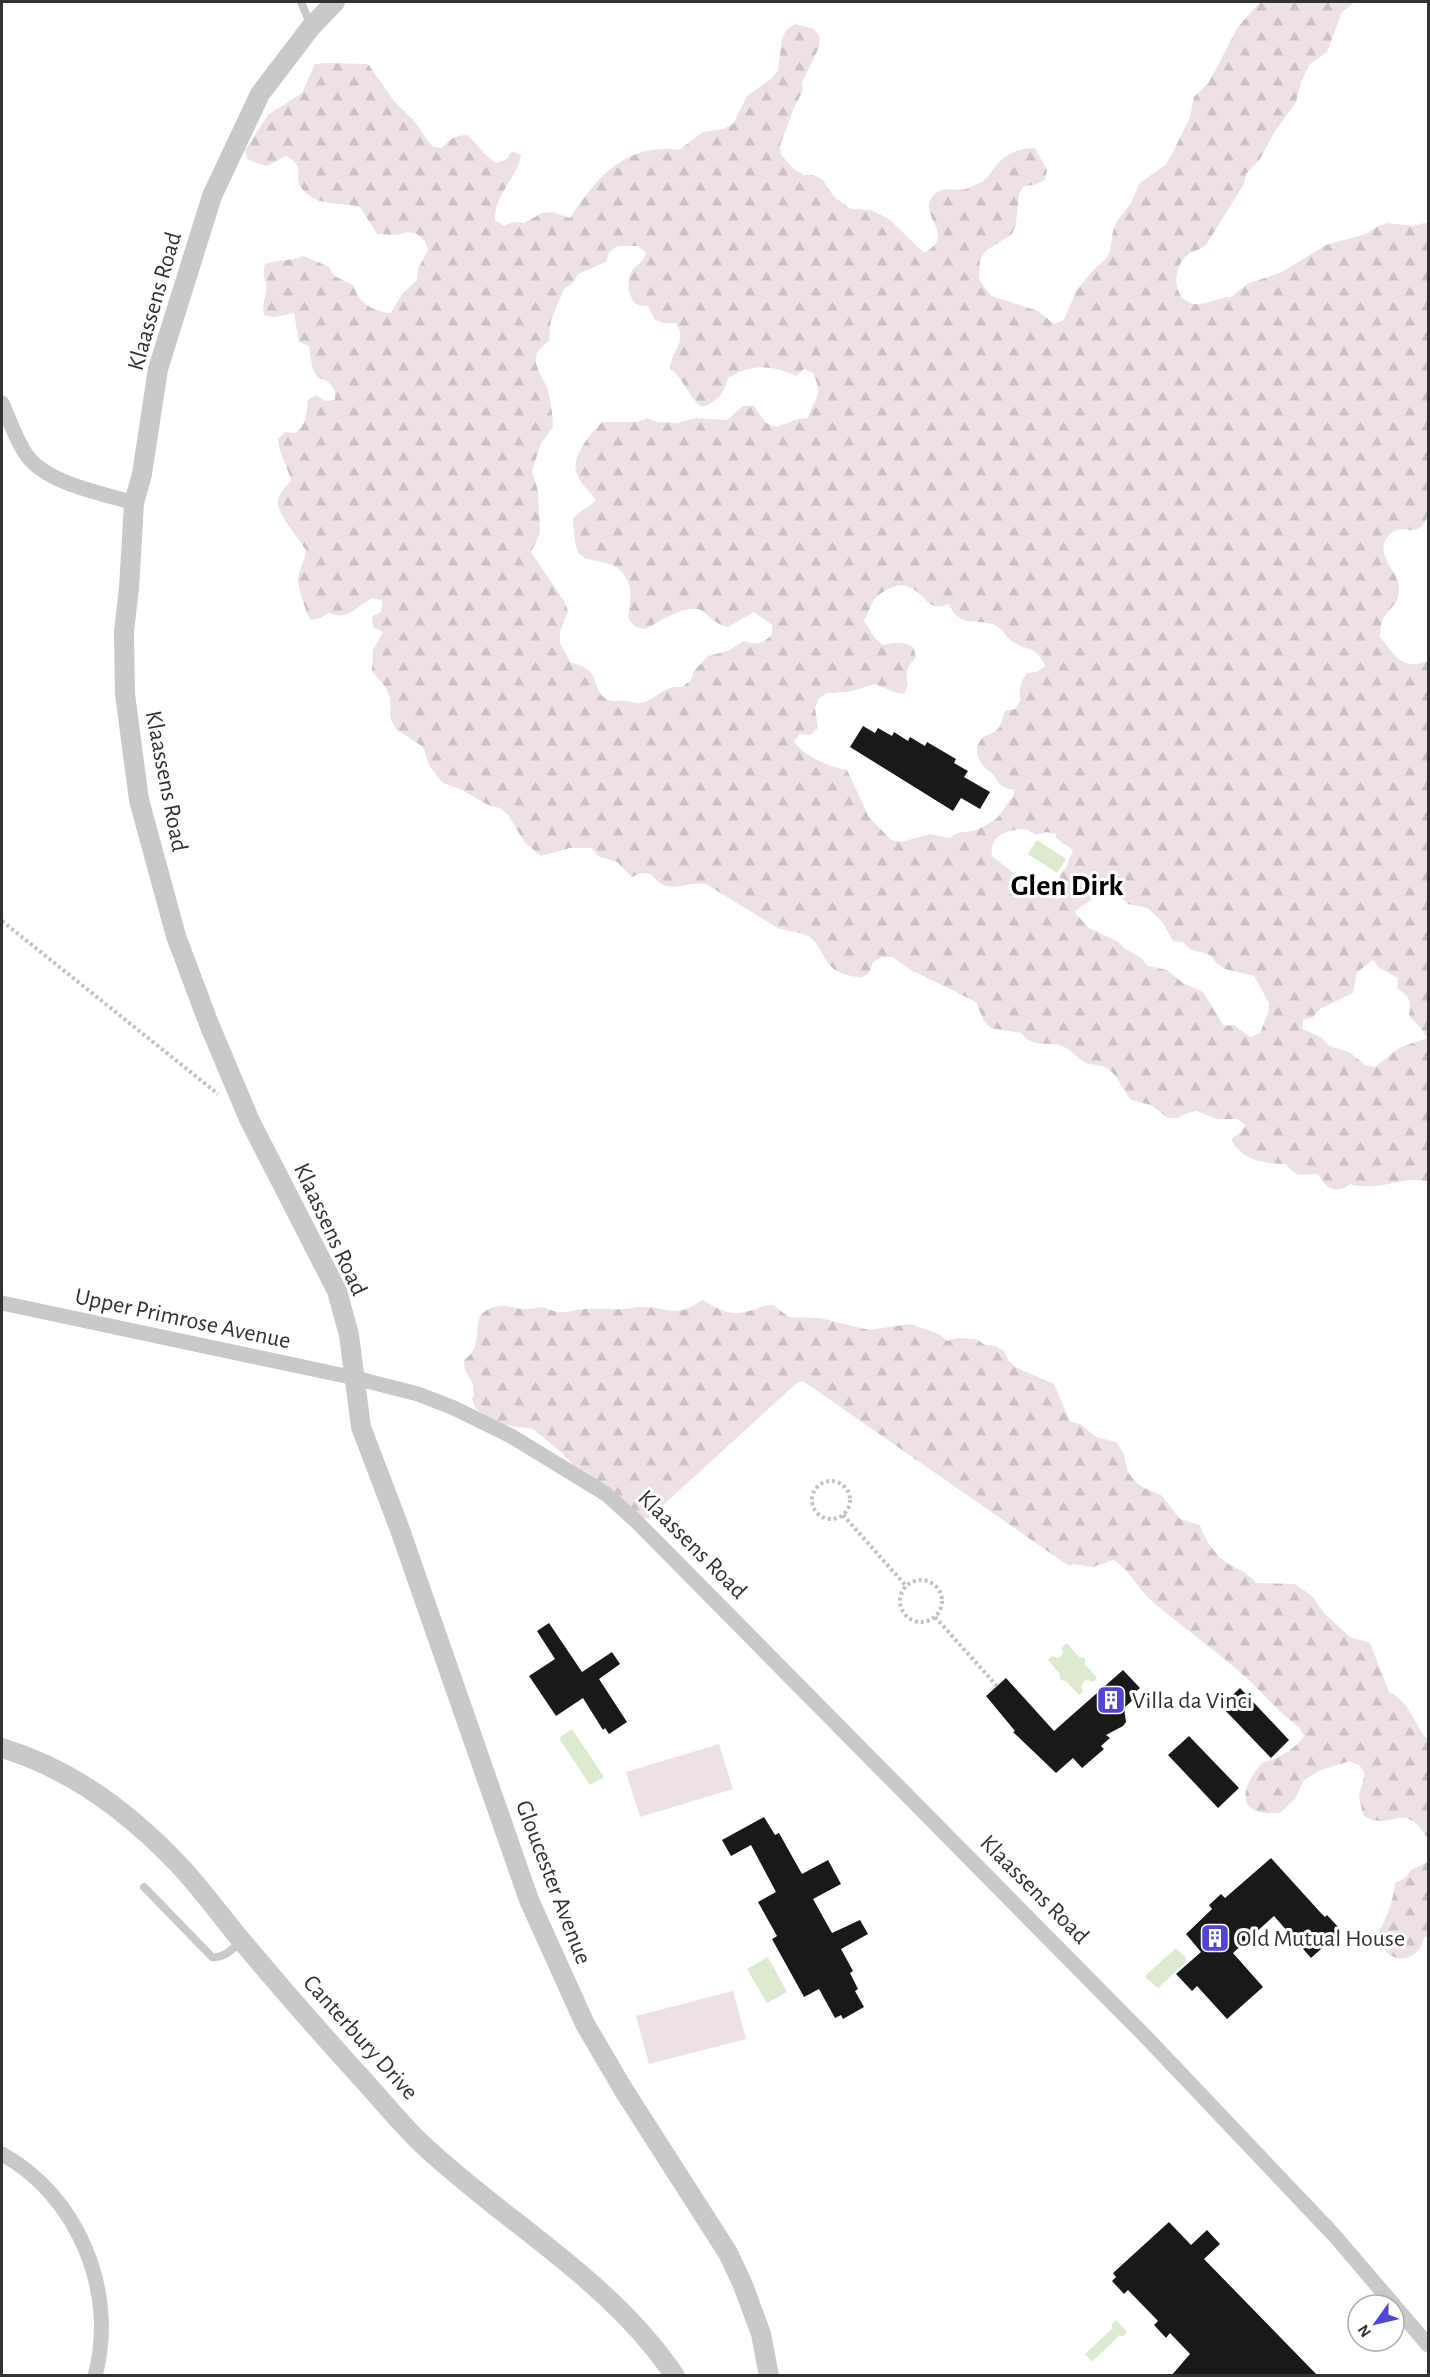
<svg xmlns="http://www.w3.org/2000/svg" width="1430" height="2377" font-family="'Alegreya Sans',sans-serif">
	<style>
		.green { fill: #ede1e6 }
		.forest { fill: url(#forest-firs); fill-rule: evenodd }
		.water { fill: #dcebcf }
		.building { fill: #191919 }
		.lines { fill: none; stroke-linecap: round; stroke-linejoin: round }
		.path { stroke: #c2c2c2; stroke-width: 4; stroke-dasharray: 3 3; stroke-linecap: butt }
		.service { stroke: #c9c9c9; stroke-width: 8 }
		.minor { stroke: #c9c9c9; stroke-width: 15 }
		.tertiary { stroke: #c9c9c9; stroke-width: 20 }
		.labels { text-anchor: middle; stroke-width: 6; stroke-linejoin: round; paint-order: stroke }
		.street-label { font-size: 24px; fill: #323232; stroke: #fff }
		.poi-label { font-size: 24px; fill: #323232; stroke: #fff; text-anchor: start }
		.district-label { font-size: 30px; font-weight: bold; fill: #000; stroke: #fff }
	</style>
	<defs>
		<pattern id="forest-firs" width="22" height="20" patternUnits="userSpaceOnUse" patternTransform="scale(1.5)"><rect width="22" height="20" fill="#ede1e6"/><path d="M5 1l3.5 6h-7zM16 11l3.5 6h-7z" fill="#ccc2c6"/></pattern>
	</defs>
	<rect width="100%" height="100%" fill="#fff"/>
	<g class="green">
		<polygon points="719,1744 733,1789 640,1817 626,1772"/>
		<polygon points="733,1991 746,2039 649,2064 636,2016"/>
	</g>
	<g class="forest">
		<path d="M1260 2H1355L1342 12 1327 52 1310 64 1301 82 1296 102 1274 133 1260 159 1246 174 1244 184 1206 245C1199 251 1192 251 1186 256 1172 269 1172 301 1195 304 1208 305 1218 297 1231 297L1247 284 1282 272 1326 245 1366 234 1378 226 1388 223 1413 226 1428 222V516C1417 542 1403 521 1390 534 1372 553 1397 569 1399 586 1401 603 1390 606 1383 619 1381 624 1380 631 1380 637 1395 655 1401 671 1428 661V1182C1406 1174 1377 1193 1350 1184 1335 1195 1327 1189 1318 1174 1302 1175 1296 1178 1286 1164 1264 1164 1241 1160 1231 1139L1240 1133 1246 1125 1237 1119H1217L1197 1111 1187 1113 1178 1118H1168L1151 1105 1131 1100C1124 1091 1115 1071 1105 1067 1100 1065 1092 1065 1087 1063 1077 1059 1071 1048 1059 1045 1042 1041 1035 1049 1021 1033L991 1028 984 1021 976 1002 909 969 893 957H882L873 962 869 973 861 978C852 976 841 975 834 969 823 961 821 944 808 936 799 931 786 932 776 927L706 884C684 880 669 898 651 874L641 873 632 877 617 862 598 856 591 848H570L541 856 525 843 508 815 500 808 490 806 462 790 443 783 430 767 423 747 396 729 391 720 390 698 386 688 372 671 373 650 383 632 373 627 372 616 381 612 383 601 373 598C355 606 351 621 329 613L320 618 310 620C306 612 297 585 298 578 300 568 305 560 306 550 299 539 276 513 278 500 279 493 287 486 291 480 287 466 279 453 278 439L285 432 295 433C307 425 306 414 308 400L316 395 325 401 335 400V390L327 381 317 377 312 367 309 346 299 342 294 313 274 317 264 315C261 301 268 295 266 284 264 273 262 275 265 264 278 259 290 262 304 256L329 267 334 276 353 285C358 302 373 312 391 313L402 294 417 280 418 269 428 250 425 241 417 234 408 232 398 235 377 234 360 207C341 202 318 207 303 190 291 177 308 167 286 156L267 166 248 160 245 150 268 115 302 93 315 64 325 63 368 64 394 101 416 123 427 140 434 147 442 148C449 139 456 135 468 135 477 144 485 156 496 163L506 160 512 151 521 155C517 179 494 194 495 220L504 226 513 222 524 223 542 213 552 212 570 218C597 177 625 143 679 150L703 132 723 129 733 124 747 96 772 78 778 70 782 39 786 30 795 24 814 29 820 37 819 47 802 83 803 90 794 108 780 145 781 155 795 170 804 175H813L823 180 834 197 851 209 871 210 889 219 924 253C958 235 918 217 932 197 941 185 953 192 966 189 971 187 978 184 983 181 988 178 991 172 995 167 1005 154 1018 148 1035 148L1047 170 1045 180 1034 185 1024 186 1019 194 1016 225 1012 234 987 250 980 259 979 279 991 296 1038 311 1054 324 1064 320 1076 291 1097 266 1105 260 1110 251 1113 231 1117 221 1131 203 1139 184 1165 165 1171 156 1190 117 1194 97 1209 82 1238 27ZM618 246H638L646 253C643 262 640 262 634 268 626 277 626 298 638 305 641 306 645 306 648 306L655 320 664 323H675C689 340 672 349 670 368 684 379 688 397 702 407 718 402 724 393 728 378 752 363 771 365 796 376L804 369 813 373C824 398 814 397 808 418L798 419 776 427 766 423 754 406H743L727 420 696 418 677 423 657 422 647 418 638 422H602C591 433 572 455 576 472 579 482 590 492 596 500 589 508 580 510 573 519 574 528 574 544 578 552 588 567 617 554 628 582 634 595 627 607 629 620L636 627 646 629C659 622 690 601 704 612 712 619 716 624 728 627L754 612 772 625V635C762 644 756 645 744 641L728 651 708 656 694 671 691 680 682 687C662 685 657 700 640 703 635 704 631 701 626 701 621 700 617 702 612 701 587 694 606 669 571 663L560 643V632L568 611 564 601 531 552 540 533 538 491 532 471 541 443 553 427C553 417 550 394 546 385 537 367 527 356 549 341L551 320 564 289 573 283 578 274 606 262 609 252ZM898 585C928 586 922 615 949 604 958 627 974 619 992 624 1003 627 1005 637 1013 642 1029 652 1036 645 1045 666L1037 672 1027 673C1020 683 1019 689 1020 701L1015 709 1005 711C1003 716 1001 726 998 729 995 732 989 734 985 736 971 746 977 762 989 771 1001 781 994 786 1014 790V796C1005 803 1003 815 993 821 987 824 982 828 976 830 964 834 961 829 950 838L930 834 901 842 891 840 869 817 847 770C831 768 803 755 794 742L800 734 810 735 818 728 815 708 819 698 827 693 848 692 875 684 894 692 904 694 908 684C904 672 908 666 916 657L913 647C902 641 895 642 883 645L875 638 864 621C876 597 871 596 898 585ZM1018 829 1028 830 1036 835 1046 832 1056 834V838L1073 850 1066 868 1059 875 1061 885 1066 894 1058 899C1045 897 1036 886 1022 883L1016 875 992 856C990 837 1001 833 1018 829ZM1105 882 1128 904 1148 908 1163 923 1173 941 1183 942 1190 949 1210 955 1216 963 1225 969 1254 976 1269 1003 1268 1013 1260 1033 1250 1037 1234 1025 1224 1026 1203 992 1183 983 1167 970 1148 966 1141 958 1124 948 1117 941 1089 928 1075 913C1081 904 1087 905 1091 899 1096 892 1097 886 1105 882ZM1373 960 1379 968 1398 978 1397 989C1409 995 1412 1002 1409 1015 1415 1024 1423 1028 1427 1038L1399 1048 1375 1067 1365 1065 1349 1052 1329 1046 1322 1038 1303 1029V1020L1313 1017 1320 1009 1353 993 1357 972Z"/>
		<path d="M703 1300C716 1308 729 1316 745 1312 755 1310 762 1305 773 1305L789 1317 820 1318 869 1330 910 1324 939 1334 947 1341 957 1338 976 1339 985 1345 995 1346 1004 1351 1009 1361 1017 1368 1054 1384 1070 1421 1080 1424 1096 1437 1116 1442 1123 1452 1128 1472 1134 1480 1142 1487 1161 1495 1180 1519 1200 1525C1203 1537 1214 1553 1224 1561 1236 1569 1247 1571 1256 1583L1295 1584 1312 1596 1324 1613 1350 1637 1370 1643 1389 1692C1411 1702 1413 1724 1428 1740V1838C1423 1833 1418 1823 1411 1820 1396 1812 1384 1830 1363 1815L1359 1795 1365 1774 1360 1766 1350 1761 1321 1770 1304 1780 1295 1799 1280 1813C1235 1817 1239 1788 1263 1762 1276 1761 1297 1747 1304 1736L1299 1727C1277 1712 1262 1691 1242 1674 1213 1648 1182 1627 1154 1603 1138 1590 1130 1569 1113 1560L1093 1567 1073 1564 1069 1566 803 1381 798 1382 649 1518H643L634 1513 574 1466 563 1454 533 1429 497 1424 476 1409 472 1399 474 1395 473 1384 465 1370 464 1360C487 1345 469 1319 487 1310 505 1301 511 1309 527 1309 534 1309 538 1306 545 1308 550 1309 554 1312 558 1312 565 1313 570 1311 576 1310 592 1307 607 1310 623 1309 630 1309 638 1306 646 1307 658 1307 670 1313 682 1310 689 1309 696 1303 703 1300Z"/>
		<path d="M1428 1862V1936L1424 1938C1418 1963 1390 1966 1380 1942 1379 1939 1377 1935 1378 1932 1379 1929 1382 1927 1383 1924 1389 1911 1394 1897 1395 1883L1405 1878 1411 1870Z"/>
	</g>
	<g class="water">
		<polygon points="1037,840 1066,859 1057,873 1028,854"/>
		<polygon points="1067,1643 1079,1657 1085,1658 1085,1664 1097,1678 1093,1682 1087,1680 1084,1681 1081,1687 1083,1691 1079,1695 1066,1681 1060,1680 1060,1674 1048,1660 1052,1656 1058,1658 1063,1654 1062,1647"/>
		<polygon points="572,1729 604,1777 590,1785 559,1738"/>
		<polygon points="1175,1949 1178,1950 1186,1958 1185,1960 1186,1962 1158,1988 1146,1978 1146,1975"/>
		<polygon points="768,1957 787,1992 767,2003 747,1969"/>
		<polygon points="1116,2320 1127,2332 1122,2337 1120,2335 1092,2362 1085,2354 1113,2328 1111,2325"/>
	</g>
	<g class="building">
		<polygon points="863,726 875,733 878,728 892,736 894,732 908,741 910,737 925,746 927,742 956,759 954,763 968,771 964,777 990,792 980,809 961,798 953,811 850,747"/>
		<polygon points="549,1623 582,1672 612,1652 620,1664 599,1679 627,1722 609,1734 605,1728 603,1730 583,1698 556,1716 529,1676 555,1659 537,1631"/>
		<polygon points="1123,1670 1140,1688 1133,1694 1135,1698 1124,1708 1126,1722 1123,1726 1106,1735 1110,1738 1101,1746 1104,1749 1082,1768 1073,1758 1056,1773 1013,1732 1015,1731 986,1696 1006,1678 1054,1731"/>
		<polygon points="1240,1688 1289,1740 1271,1758 1221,1706"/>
		<polygon points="1189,1736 1239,1788 1218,1808 1168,1755"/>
		<polygon points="764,1817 775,1835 779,1833 802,1874 828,1860 841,1884 813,1899 832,1933 860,1920 868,1934 841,1949 853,1971 850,1973 858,1989 855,1991 864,2007 843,2019 841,2015 835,2018 819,1989 804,1997 772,1939 777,1936 758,1902 776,1892 751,1845 731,1856 722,1840"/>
		<polygon points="1271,1858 1320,1912 1325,1917 1327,1915 1340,1929 1338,1931 1339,1933 1311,1958 1274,1916 1233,1953 1263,1987 1227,2019 1197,1986 1192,1991 1176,1974 1201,1952 1186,1934 1212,1909 1209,1905 1221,1894 1225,1898"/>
		<polygon points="1169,2222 1191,2245 1207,2230 1220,2244 1204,2259 1318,2376 1171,2376 1190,2354 1170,2333 1166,2338 1154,2325 1158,2321 1128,2290 1124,2294 1112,2281 1116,2277 1113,2273"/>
	</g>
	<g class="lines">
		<g class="path">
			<polyline points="2,921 218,1094"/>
			<circle cx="831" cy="1500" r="19"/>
			<polyline points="843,1515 907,1587"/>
			<circle cx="921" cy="1601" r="21"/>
			<polyline points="935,1617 997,1686"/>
		</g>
		<g class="service">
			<polyline points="301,2 311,26"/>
			<path d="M144 1887 212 1957C224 1959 233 1948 242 1941"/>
		</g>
		<g class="minor">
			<path d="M2 403C10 421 16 441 28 457 49 484 102 493 134 503"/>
			<polyline points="2,1303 355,1378 418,1394 454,1408 511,1436 606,1494 636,1521 1146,2037 1334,2235 1428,2345"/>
			<path d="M2 2154C77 2195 118 2291 95 2376"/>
		</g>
		<g class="tertiary">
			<polyline points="335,2 311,27 260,94 212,196 158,369 142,474 134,503 129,588 124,632 125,694 139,800 176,936 209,1024 249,1119 337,1291 349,1335 361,1427 399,1527 529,1900 585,2024 623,2089 728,2253 743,2285 761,2334 769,2376"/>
			<path d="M2 1748C72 1769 129 1812 179 1865 201 1888 220 1915 241 1940 282 1989 324 2037 367 2084 385 2104 402 2125 421 2143 504 2222 610 2279 675 2376"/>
		</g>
	</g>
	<defs>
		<g id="building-square" transform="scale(1.5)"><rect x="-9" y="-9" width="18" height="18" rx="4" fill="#5144d8" stroke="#fff"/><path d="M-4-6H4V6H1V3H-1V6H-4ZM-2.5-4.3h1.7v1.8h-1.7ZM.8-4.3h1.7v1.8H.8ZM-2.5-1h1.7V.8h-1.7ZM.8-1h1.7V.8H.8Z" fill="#fff"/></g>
	</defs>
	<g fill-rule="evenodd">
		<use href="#building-square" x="1111" y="1700"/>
		<use href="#building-square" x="1215" y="1938"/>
	</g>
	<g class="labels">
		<g class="street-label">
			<text transform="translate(154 301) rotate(-74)" y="8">Klaassens Road</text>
			<text transform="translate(167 781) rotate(79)" y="8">Klaassens Road</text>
			<text transform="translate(331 1229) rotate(65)" y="8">Klaassens Road</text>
			<text transform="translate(183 1318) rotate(12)" y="8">Upper Primrose Avenue</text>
			<text transform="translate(693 1544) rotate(45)" y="8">Klaassens Road</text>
			<text transform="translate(554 1882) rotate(69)" y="8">Gloucester Avenue</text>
			<text transform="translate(1035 1889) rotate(45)" y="8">Klaassens Road</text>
			<text transform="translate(361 2037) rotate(48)" y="8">Canterbury Drive</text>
		</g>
		<g class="poi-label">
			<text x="1132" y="1708">Villa da Vinci</text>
			<text x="1236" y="1946">Old Mutual House</text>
		</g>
		<g class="district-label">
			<text x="1067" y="895">Glen Dirk</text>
		</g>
	</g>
	<rect width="1430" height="2377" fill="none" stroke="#323232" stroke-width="6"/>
	<g transform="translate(1376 2323) rotate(236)"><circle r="28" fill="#ffffff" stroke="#adadad" stroke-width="1.5"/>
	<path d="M0-4.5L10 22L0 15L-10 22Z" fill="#5144d8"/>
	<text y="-9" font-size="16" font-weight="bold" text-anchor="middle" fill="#323232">N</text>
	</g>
</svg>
